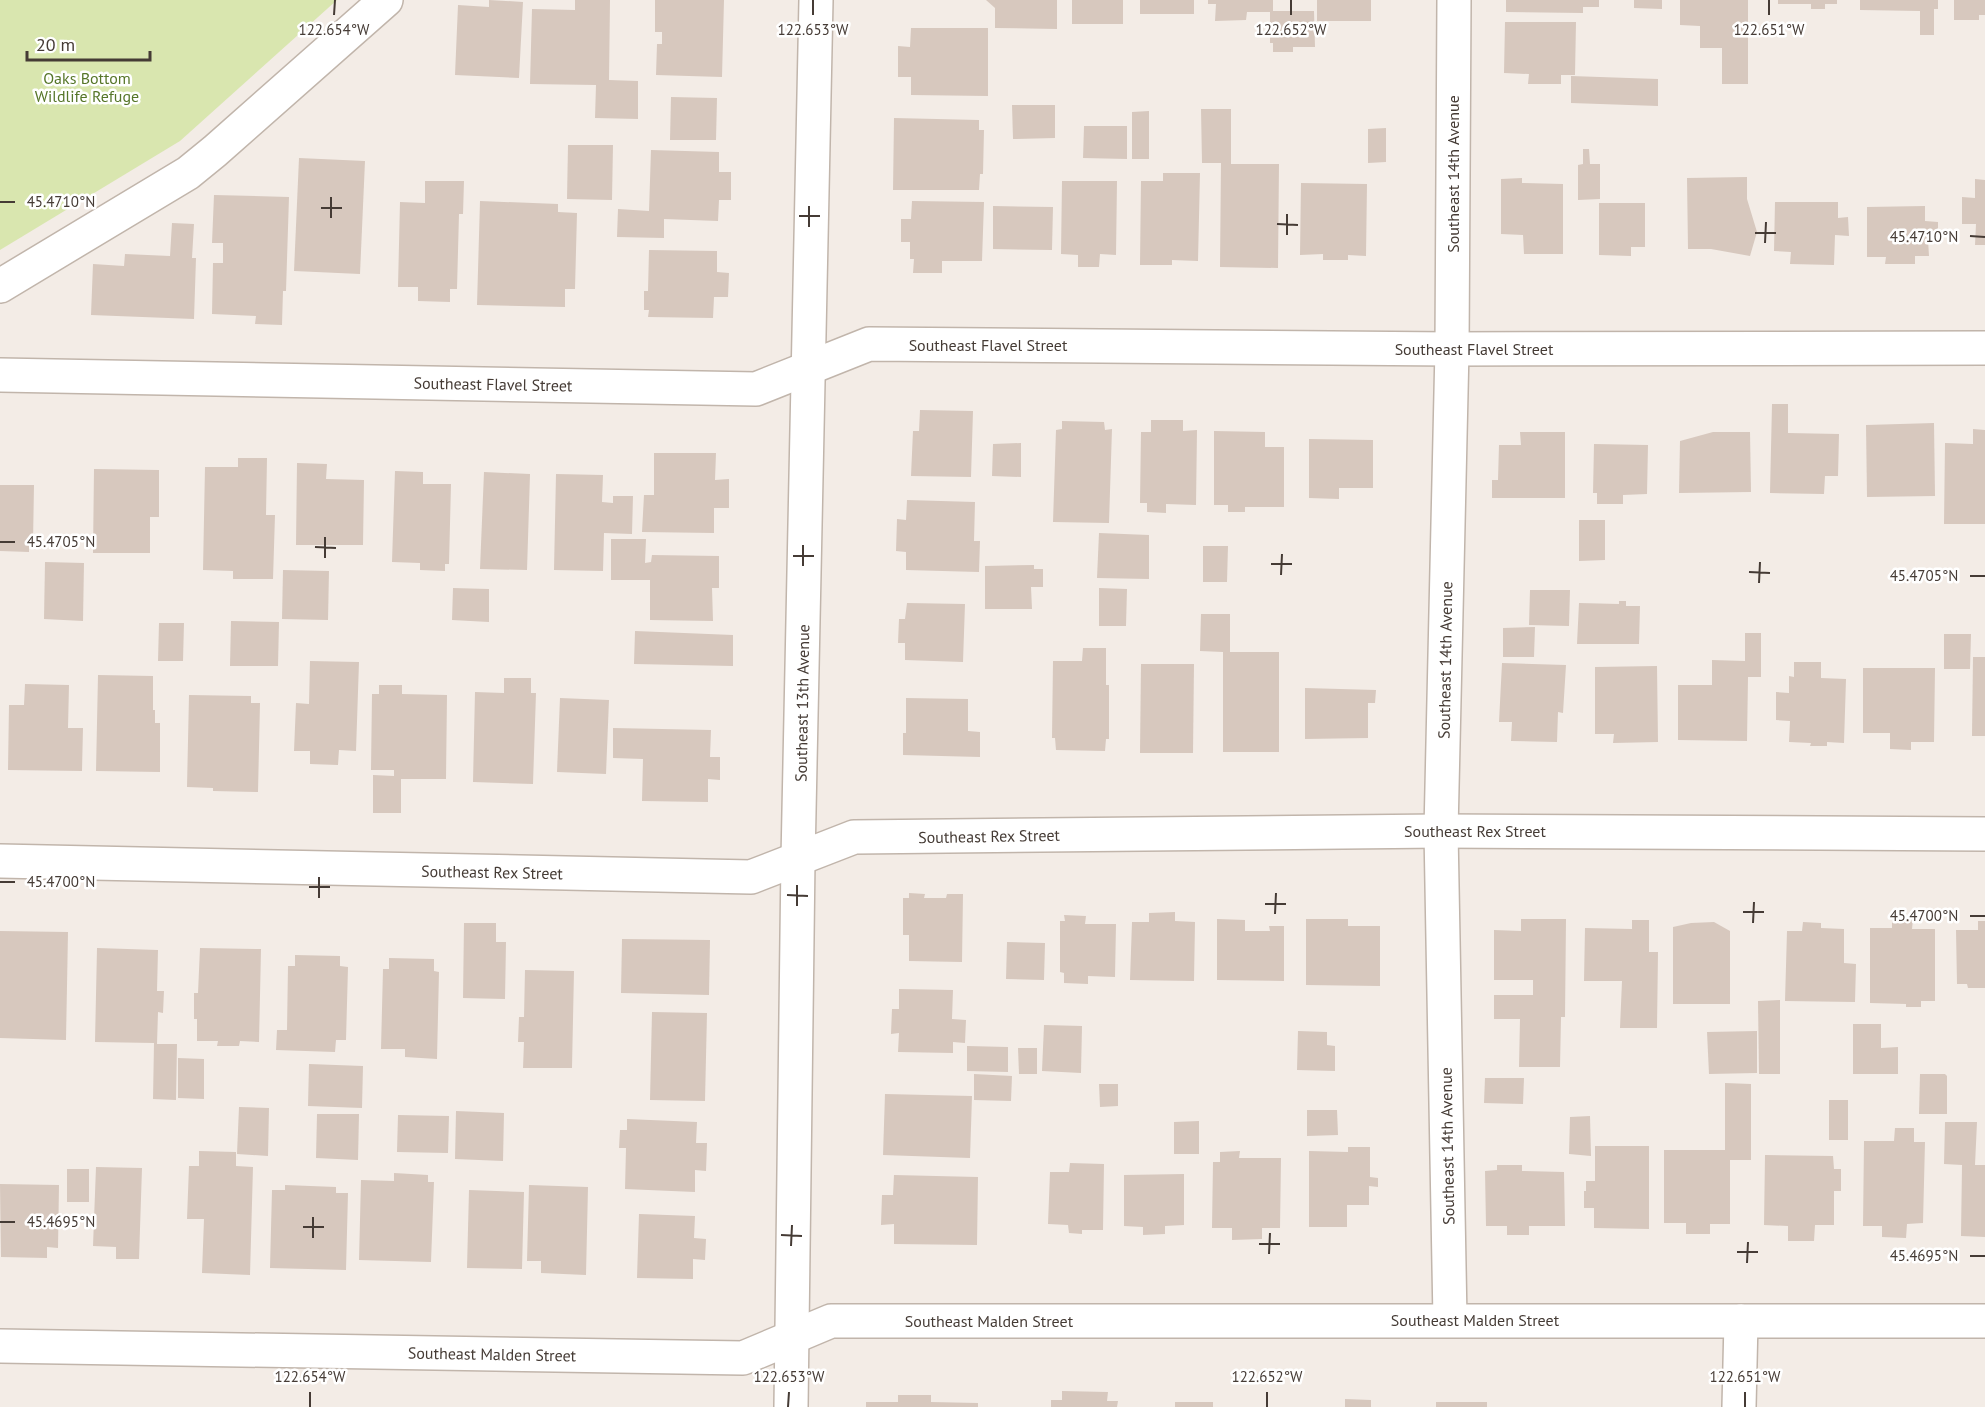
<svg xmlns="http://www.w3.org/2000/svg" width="1985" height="1407" font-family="'PT Sans',sans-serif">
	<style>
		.green { fill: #d9e6af }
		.building { fill: #d7c8be }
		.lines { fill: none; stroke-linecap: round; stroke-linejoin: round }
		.minor-casing { stroke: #c1b5ab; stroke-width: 36 }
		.minor { stroke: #fff; stroke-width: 33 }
		.ticks { fill: none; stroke: #453b35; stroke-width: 2 }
		.labels { text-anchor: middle; stroke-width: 5; stroke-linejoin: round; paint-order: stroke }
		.park-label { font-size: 16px; fill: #567629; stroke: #fff }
		.street-label { font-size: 16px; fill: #453b35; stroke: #fff }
		.ticks-label { font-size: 15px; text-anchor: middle; fill: #453b35; stroke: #fff; stroke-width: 5; stroke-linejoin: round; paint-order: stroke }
	</style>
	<rect width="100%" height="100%" fill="#f3ece6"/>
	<polygon class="green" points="0,0 337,0 180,141 0,250"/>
	<g class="building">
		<polygon points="489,0 523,2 519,78 455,75 458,5 489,7"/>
		<polygon points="575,0 610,0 609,80 638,81 638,119 595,118 596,85 530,84 532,9 575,10"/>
		<polygon points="655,0 724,0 722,77 656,75 657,44 662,44 662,32 655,32"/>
		<polygon points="986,0 1057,0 1057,29 995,28 995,8"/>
		<rect x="1072" y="0" width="51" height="24"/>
		<rect x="1140" y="0" width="54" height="14"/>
		<polygon points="1208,0 1273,0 1273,11 1314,11 1315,47 1293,47 1293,52 1273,52 1273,43 1270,43 1270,12 1247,12 1246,20 1215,21 1216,4 1208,4"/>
		<rect x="1317" y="0" width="54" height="21"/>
		<polygon points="1506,0 1599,0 1599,7 1583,7 1583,13 1506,12"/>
		<polygon points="1634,0 1662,0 1662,9 1634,8"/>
		<polygon points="1680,0 1748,0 1748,84 1722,84 1722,48 1700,48 1700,26 1680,25"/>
		<polygon points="1778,0 1837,0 1837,4 1825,4 1825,9 1811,9 1811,4 1778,4"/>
		<polygon points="1860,0 1938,0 1938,9 1934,9 1934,35 1920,35 1920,11 1860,10"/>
		<polygon points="1954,0 1985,0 1985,15 1979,15 1979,20 1954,20"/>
		<polygon points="1505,22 1576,22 1575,75 1561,75 1561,84 1528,84 1529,74 1504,73"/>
		<polygon points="911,28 988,28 988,96 911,95 911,77 898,77 898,46 910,47"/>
		<polygon points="1571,76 1658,79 1658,106 1571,103"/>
		<polygon points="671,97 717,98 716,140 670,140"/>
		<polygon points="1012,105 1055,105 1055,138 1013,139"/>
		<polygon points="1201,109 1231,109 1231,164 1279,164 1278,268 1220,267 1221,163 1202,163"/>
		<polygon points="1149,111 1149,159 1132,159 1132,112"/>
		<polygon points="894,118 979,120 979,130 984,130 983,174 980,174 979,190 893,190"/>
		<polygon points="1084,126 1127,126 1127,159 1083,158"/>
		<polygon points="1386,128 1386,162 1368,163 1368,129"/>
		<polygon points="568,145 613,145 612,200 567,199"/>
		<polygon points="1583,149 1589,149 1590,164 1600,164 1600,199 1578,200 1578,165 1583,164"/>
		<polygon points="651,150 719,152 719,172 731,172 731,200 719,200 718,221 664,219 664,238 617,237 618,209 649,211"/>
		<polygon points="299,158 365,161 360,274 294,271"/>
		<polygon points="1163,173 1200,173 1198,261 1172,260 1172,265 1140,265 1141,181 1163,181"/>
		<polygon points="1747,177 1747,199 1757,232 1750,256 1711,249 1688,249 1687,178"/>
		<polygon points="1522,178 1522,183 1563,184 1563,254 1524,254 1523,235 1501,234 1501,179"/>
		<polygon points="1975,179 1985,180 1985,245 1975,245 1976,224 1962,224 1962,197 1975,198"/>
		<polygon points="425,181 464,181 463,214 459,214 457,289 450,289 450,302 418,301 418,287 398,287 400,202 425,203"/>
		<polygon points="1062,181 1117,181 1116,255 1100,254 1099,267 1078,267 1078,255 1061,254"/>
		<polygon points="1301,183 1367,184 1366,256 1348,255 1348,260 1323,260 1323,254 1300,255"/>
		<polygon points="214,195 289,197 286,291 283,291 282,325 255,324 256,316 212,314 213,263 223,263 223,243 212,243"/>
		<polygon points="480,201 558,204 558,212 577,213 575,289 565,289 565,307 477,305"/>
		<polygon points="912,201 984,202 982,261 942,261 942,273 913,273 914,259 910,259 910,242 901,242 901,219 911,219"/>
		<polygon points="1775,202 1838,202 1838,218 1848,217 1849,236 1835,235 1834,265 1790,264 1791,252 1774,251"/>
		<polygon points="1599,203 1645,203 1645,247 1631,247 1631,256 1599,255"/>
		<polygon points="993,206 1053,207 1052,250 993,249"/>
		<polygon points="1925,206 1925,221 1938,222 1938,240 1928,240 1929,256 1915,256 1915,264 1885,264 1886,257 1867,257 1867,207"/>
		<polygon points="172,223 194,224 192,258 196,258 194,319 91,315 93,264 124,266 125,254 170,256"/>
		<polygon points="649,250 717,251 717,272 729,273 728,297 714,297 713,318 648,317 649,310 644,310 644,291 648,291"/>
		<polygon points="1772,404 1788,404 1788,433 1839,434 1838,476 1825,476 1824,494 1770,493"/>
		<polygon points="920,410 973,411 971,477 911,476 913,431 919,431"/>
		<polygon points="1151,420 1183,420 1183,431 1197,430 1196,505 1166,504 1166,513 1147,512 1147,503 1140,503 1141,432 1151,432"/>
		<polygon points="1062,421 1104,422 1105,430 1112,429 1109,523 1053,522 1056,430 1062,429"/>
		<polygon points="1934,423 1935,496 1867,497 1866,425"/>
		<polygon points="1973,429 1985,430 1985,524 1944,524 1945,443 1973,444"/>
		<polygon points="1214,431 1265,432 1265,447 1284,447 1284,507 1245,507 1245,512 1228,512 1228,505 1214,505"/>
		<polygon points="1520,432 1565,432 1565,498 1492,498 1492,480 1498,480 1499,445 1521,445"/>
		<polygon points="1713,432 1750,432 1751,492 1679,493 1680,441"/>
		<polygon points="1309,439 1373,440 1373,488 1339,488 1339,499 1309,498"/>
		<polygon points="1021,443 1021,477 992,476 993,444"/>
		<polygon points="1594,444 1648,445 1647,494 1623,495 1623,504 1597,504 1597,493 1593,493"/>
		<polygon points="654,453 716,453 715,480 729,479 729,508 714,508 714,533 642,532 644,495 654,495"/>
		<polygon points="238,458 267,458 266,515 275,515 273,579 233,579 233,571 203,570 205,467 238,467"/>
		<polygon points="297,463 327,464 326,479 364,480 363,545 296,545"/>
		<polygon points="94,469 159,470 159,517 150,517 150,553 93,553"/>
		<polygon points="395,471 423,472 423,484 451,484 449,564 445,564 445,571 420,570 420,563 392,562"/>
		<polygon points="484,472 530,474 527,570 480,569"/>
		<polygon points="556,474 603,475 602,502 613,503 613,496 633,496 632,534 604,533 603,571 554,570"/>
		<polygon points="0,485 34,485 33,543 29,543 29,552 0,551"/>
		<polygon points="907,500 975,502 974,541 980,541 979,572 906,570 906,552 896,551 897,519 906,520"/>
		<polygon points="1579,520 1605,520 1605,560 1579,561"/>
		<polygon points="1099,533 1149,535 1149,579 1097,578"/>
		<polygon points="611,539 646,539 645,563 651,562 652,555 719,556 719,588 712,588 713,621 650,620 650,580 611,580"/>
		<polygon points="1203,546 1228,546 1227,582 1203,582"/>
		<polygon points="45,562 84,563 83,621 44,619"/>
		<polygon points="1034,565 1034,569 1043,569 1043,587 1031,587 1032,609 985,609 985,566"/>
		<polygon points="283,570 329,571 328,620 282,619"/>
		<polygon points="453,588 489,589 489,622 452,620"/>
		<polygon points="1099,588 1127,589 1126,626 1099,626"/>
		<polygon points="1530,590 1570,590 1569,626 1529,625"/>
		<polygon points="1619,601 1626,601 1626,606 1640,606 1639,644 1577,644 1579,603 1619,604"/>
		<polygon points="907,603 965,604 963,662 905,660 905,643 898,643 899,619 905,619"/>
		<polygon points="1201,614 1230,614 1230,652 1279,652 1279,752 1223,752 1223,652 1200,651"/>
		<polygon points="231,621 279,622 278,666 230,666"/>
		<polygon points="159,623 184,623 183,661 158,661"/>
		<polygon points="1535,627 1534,657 1503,657 1503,628"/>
		<polygon points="635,631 733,635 733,666 634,664"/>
		<polygon points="1745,633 1761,633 1761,677 1748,677 1747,741 1678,740 1678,685 1712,685 1712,660 1745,661"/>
		<polygon points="1944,634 1971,634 1970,669 1944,669"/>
		<polygon points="1083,648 1106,648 1106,685 1109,685 1109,739 1106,739 1105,751 1056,750 1055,738 1052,738 1053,661 1082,661"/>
		<polygon points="1973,657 1985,657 1985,736 1972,736"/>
		<polygon points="310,661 359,662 356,751 339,750 338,765 310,764 310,751 294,751 296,703 309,704"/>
		<polygon points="1794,662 1821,662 1821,678 1846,679 1844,743 1827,742 1827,746 1810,746 1811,743 1789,742 1790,721 1776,720 1776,692 1789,693 1789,676 1794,677"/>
		<polygon points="1502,663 1566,665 1563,713 1558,712 1557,742 1511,741 1512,722 1499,722"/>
		<polygon points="1141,664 1194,664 1193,753 1140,753"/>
		<polygon points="1657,666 1658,742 1613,743 1614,734 1595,734 1595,667"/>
		<polygon points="1863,668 1935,668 1934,742 1911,742 1911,750 1890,749 1890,733 1863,733"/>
		<polygon points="98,675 153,676 153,710 155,710 155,723 160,723 160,772 96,771"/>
		<polygon points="504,678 531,678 531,693 536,693 533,784 473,782 475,692 504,693"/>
		<polygon points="25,684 69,685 68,728 83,728 82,771 8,770 9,705 24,705"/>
		<polygon points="379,685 402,685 402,694 447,695 446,779 401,779 401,813 373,813 373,775 394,776 394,770 371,770 372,694 379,694"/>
		<polygon points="1305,688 1376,690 1375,703 1368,703 1368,738 1305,739"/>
		<polygon points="189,695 251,696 251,703 260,703 258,792 213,791 213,788 187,787"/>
		<polygon points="560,698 609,700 606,774 557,772"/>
		<polygon points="906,698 968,699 968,731 980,732 980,757 903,755 903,733 906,733"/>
		<polygon points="613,728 711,730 710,757 720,757 720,780 708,779 708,802 642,801 643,759 613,758"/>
		<polygon points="909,893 925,894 924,898 946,898 947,894 963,894 962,962 909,961 909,935 903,935 903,898 909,898"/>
		<polygon points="1175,912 1175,921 1195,922 1194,981 1130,980 1132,922 1149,922 1149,913"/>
		<polygon points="1064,915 1086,916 1085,924 1116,924 1115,977 1088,976 1088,984 1064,983 1064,973 1060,972 1060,921 1065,921"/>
		<polygon points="1217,919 1245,920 1245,931 1270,931 1269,926 1284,926 1284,981 1217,980"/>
		<polygon points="1306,919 1348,919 1348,926 1380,926 1380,986 1306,985"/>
		<polygon points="1521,919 1566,919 1565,1017 1561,1017 1560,1067 1519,1067 1520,1019 1494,1019 1494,995 1533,995 1533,980 1494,980 1494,930 1521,931"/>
		<polygon points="1892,919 1913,919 1912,929 1935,929 1935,1001 1921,1001 1921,1007 1906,1007 1906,1004 1870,1003 1870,928 1892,928"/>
		<polygon points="1632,920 1649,920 1649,952 1658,952 1657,1028 1620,1028 1622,981 1584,981 1585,928 1632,929"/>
		<polygon points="1978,921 1985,921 1985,988 1968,988 1967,984 1957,984 1956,930 1978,930"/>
		<polygon points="1714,922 1730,931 1730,1004 1673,1004 1673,927 1691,923"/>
		<polygon points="1803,922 1821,923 1821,928 1844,929 1844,963 1856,964 1855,1002 1785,1001 1787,931 1802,931"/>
		<polygon points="464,923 496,923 496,942 506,942 505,999 463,998"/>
		<polygon points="0,931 68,932 66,1040 0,1038"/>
		<polygon points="622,939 710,940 709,995 621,993"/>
		<polygon points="1007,942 1045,943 1044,980 1006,979"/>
		<polygon points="97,948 158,950 157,991 164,991 163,1013 158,1012 157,1044 177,1044 176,1100 153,1099 154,1043 95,1042"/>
		<polygon points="200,948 261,949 259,1042 240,1041 239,1046 217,1046 218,1041 197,1041 197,1019 194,1019 194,993 198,993"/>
		<polygon points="295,955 340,956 340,966 348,967 346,1040 336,1040 335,1052 276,1050 277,1030 287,1030 288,966 295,966"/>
		<polygon points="389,958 434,959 434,971 439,972 437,1059 405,1057 405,1049 381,1049 383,969 389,969"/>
		<polygon points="525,970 574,971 572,1068 523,1068 524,1042 518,1042 519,1017 524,1017"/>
		<polygon points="899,989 953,990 952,1019 966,1020 965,1043 953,1042 953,1053 898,1052 899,1033 891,1034 892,1009 899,1009"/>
		<polygon points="1780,1000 1780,1074 1759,1074 1758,1001"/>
		<polygon points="652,1012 707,1013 705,1101 650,1100"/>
		<polygon points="1853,1024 1881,1024 1881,1048 1898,1047 1898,1074 1853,1074"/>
		<polygon points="1044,1025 1082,1026 1081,1073 1042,1071"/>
		<polygon points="1298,1031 1327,1032 1327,1045 1335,1046 1335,1071 1297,1070"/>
		<polygon points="1757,1031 1757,1073 1709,1074 1707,1032"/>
		<polygon points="967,1046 1008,1047 1008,1072 967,1071"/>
		<polygon points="1018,1048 1037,1048 1037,1074 1019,1074"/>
		<polygon points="178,1058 204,1059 204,1099 178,1098"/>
		<polygon points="309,1064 363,1066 362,1108 308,1106"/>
		<polygon points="974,1074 1012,1076 1011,1101 974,1100"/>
		<polygon points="1920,1074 1945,1074 1947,1076 1947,1114 1919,1114"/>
		<polygon points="1485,1078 1524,1078 1523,1104 1484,1103"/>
		<polygon points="1725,1083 1751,1084 1751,1160 1730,1160 1730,1224 1710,1224 1710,1234 1686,1234 1686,1223 1664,1223 1664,1150 1725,1150"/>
		<polygon points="1099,1084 1118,1084 1118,1106 1100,1107"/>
		<polygon points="885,1094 972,1096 970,1158 883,1155"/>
		<rect x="1829" y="1100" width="19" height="40"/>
		<polygon points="239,1107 269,1108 268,1156 237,1154"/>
		<polygon points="1307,1110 1337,1110 1338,1135 1307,1136"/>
		<polygon points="456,1111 504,1113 503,1161 455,1159"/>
		<polygon points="317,1114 359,1114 358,1160 316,1158"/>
		<polygon points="398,1115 449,1116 448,1153 397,1152"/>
		<polygon points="1590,1116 1591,1156 1569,1154 1570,1117"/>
		<polygon points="627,1119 697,1122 696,1143 707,1143 706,1171 695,1170 695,1192 625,1189 626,1148 619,1148 620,1130 627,1130"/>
		<polygon points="1199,1121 1199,1154 1174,1154 1174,1122"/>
		<polygon points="1945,1122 1977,1122 1975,1165 1985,1165 1985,1237 1961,1236 1962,1165 1944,1164"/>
		<polygon points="1895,1128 1914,1128 1914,1142 1925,1142 1923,1223 1907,1224 1906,1238 1882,1237 1882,1226 1863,1226 1864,1141 1894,1141"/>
		<polygon points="1595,1146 1649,1146 1649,1229 1594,1228 1594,1208 1584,1208 1584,1191 1586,1191 1586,1181 1595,1181"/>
		<polygon points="1348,1147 1370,1147 1370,1177 1378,1178 1378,1187 1369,1186 1369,1205 1347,1205 1347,1227 1309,1227 1309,1151 1348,1152"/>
		<polygon points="199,1151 236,1152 236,1166 253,1167 250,1275 202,1273 204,1219 187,1219 189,1166 199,1166"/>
		<polygon points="1240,1151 1239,1158 1281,1158 1280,1228 1262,1228 1262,1239 1232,1240 1232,1228 1212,1228 1213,1162 1220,1162 1220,1152"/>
		<polygon points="1765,1155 1833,1156 1834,1169 1841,1169 1841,1191 1834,1191 1834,1225 1815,1225 1814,1241 1788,1241 1788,1226 1764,1225"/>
		<polygon points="1070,1163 1104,1164 1103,1230 1082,1230 1082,1234 1069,1233 1068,1225 1048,1224 1050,1172 1069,1172"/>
		<polygon points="1497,1165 1522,1165 1522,1171 1564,1172 1565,1226 1529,1226 1529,1235 1507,1235 1507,1226 1486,1226 1485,1171 1497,1170"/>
		<polygon points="96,1167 142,1168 139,1259 116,1259 116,1247 93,1246"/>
		<rect x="67" y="1169" width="22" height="33"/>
		<polygon points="394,1173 428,1175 428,1182 434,1182 431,1262 359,1260 361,1180 394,1181"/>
		<polygon points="1184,1174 1184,1225 1165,1226 1165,1234 1143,1235 1143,1227 1124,1226 1124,1175"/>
		<polygon points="894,1175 978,1177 977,1245 894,1244 894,1224 881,1225 882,1195 893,1195"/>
		<polygon points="0,1184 59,1185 58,1248 47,1247 47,1258 1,1257"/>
		<polygon points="285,1185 336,1187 336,1193 348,1193 346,1270 270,1268 272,1190 285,1190"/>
		<polygon points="529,1185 588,1187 586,1275 541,1273 541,1261 527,1261"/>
		<polygon points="469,1190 524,1192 522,1269 467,1268"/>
		<polygon points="639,1214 695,1216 694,1238 706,1239 705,1260 693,1259 693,1279 637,1278"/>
		<polygon points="1062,1391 1108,1392 1107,1401 1118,1401 1117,1407 1051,1407 1051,1400 1062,1400"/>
		<polygon points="898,1395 931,1395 931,1402 978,1403 978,1407 866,1407 866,1402 898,1402"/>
		<polygon points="1345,1399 1371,1400 1371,1407 1345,1407"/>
		<rect x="1175" y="1402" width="38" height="5"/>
		<rect x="1436" y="1402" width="51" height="5"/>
	</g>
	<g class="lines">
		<g class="minor-casing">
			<g id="minor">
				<polyline points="0,286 188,173 215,151 386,0"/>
				<polyline points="0,375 756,389 869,344 1452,349 1985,348"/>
				<polyline points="0,861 751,877 854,837 1441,831 1985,834"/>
				<polyline points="1450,1320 1441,831 1452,349 1454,0"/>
				<polyline points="0,1346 743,1358 831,1321 1985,1321"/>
				<polyline points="791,1407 798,859 816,0"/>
				<polyline points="1739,1407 1741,1321"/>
			</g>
		</g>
		<use href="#minor" class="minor"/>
	</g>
	<path class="ticks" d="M334 15 335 0M813 15V0M1291 15V0M1769 15V0M0 202H15M321 208H342M799 216H820M331 218V197M1277 224 1298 225M809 227V206M1755 233H1776M1287 235V214M1970 236 1985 237M1765 243 1766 222M0 542H15M315 547 336 548M793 556H814M325 558V537M1271 564H1292M803 566V545M1749 572 1770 573M1281 575 1282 554M1970 576H1985M1759 583 1760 562M0 882H15M309 887H330M787 895 808 896M319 898V877M1265 904H1286M797 906V885M1743 912H1764M1275 914 1276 893M1970 916H1985M1753 923 1754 902M0 1222H15M303 1227H324M781 1235 802 1236M313 1238V1217M1259 1244H1280M791 1246 792 1225M1737 1252H1758M1269 1254 1270 1233M1970 1256H1985M1747 1263 1748 1242M310 1407V1392M788 1407 789 1392M1267 1407V1392M1745 1407V1392"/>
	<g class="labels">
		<g class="park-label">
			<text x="87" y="84">Oaks Bottom<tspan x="87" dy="18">Wildlife Refuge</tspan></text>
		</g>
		<g class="street-label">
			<text transform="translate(1453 174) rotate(-90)" y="6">Southeast 14th Avenue</text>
			<text x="988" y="351">Southeast Flavel Street</text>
			<text x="1474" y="355">Southeast Flavel Street</text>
			<text transform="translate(493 384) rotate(1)" y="6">Southeast Flavel Street</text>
			<text transform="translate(1445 660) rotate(-89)" y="6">Southeast 14th Avenue</text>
			<text transform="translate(802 703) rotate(-89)" y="6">Southeast 13th Avenue</text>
			<text x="1475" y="837">Southeast Rex Street</text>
			<text transform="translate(989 836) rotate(-1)" y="6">Southeast Rex Street</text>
			<text transform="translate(492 872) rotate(1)" y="6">Southeast Rex Street</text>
			<text transform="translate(1447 1146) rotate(-91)" y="6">Southeast 14th Avenue</text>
			<text x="1475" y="1326">Southeast Malden Street</text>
			<text x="989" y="1327">Southeast Malden Street</text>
			<text transform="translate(492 1354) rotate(1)" y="6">Southeast Malden Street</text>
		</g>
	</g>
	<g class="ticks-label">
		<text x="334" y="35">122.654°W</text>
		<text x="813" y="35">122.653°W</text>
		<text x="1291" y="35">122.652°W</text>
		<text x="1769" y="35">122.651°W</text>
		<text x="61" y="207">45.4710°N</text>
		<text x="1924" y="242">45.4710°N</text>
		<text x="61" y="547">45.4705°N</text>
		<text x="1924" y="581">45.4705°N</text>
		<text x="61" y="887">45.4700°N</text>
		<text x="1924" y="921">45.4700°N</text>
		<text x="61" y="1227">45.4695°N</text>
		<text x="1924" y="1261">45.4695°N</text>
		<text x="310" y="1382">122.654°W</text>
		<text x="789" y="1382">122.653°W</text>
		<text x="1267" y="1382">122.652°W</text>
		<text x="1745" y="1382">122.651°W</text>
	</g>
	<path d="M27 51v9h123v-9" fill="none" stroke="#453b35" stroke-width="3"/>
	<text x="36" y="51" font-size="18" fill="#453b35" stroke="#ffffff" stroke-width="4.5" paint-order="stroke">20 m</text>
</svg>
